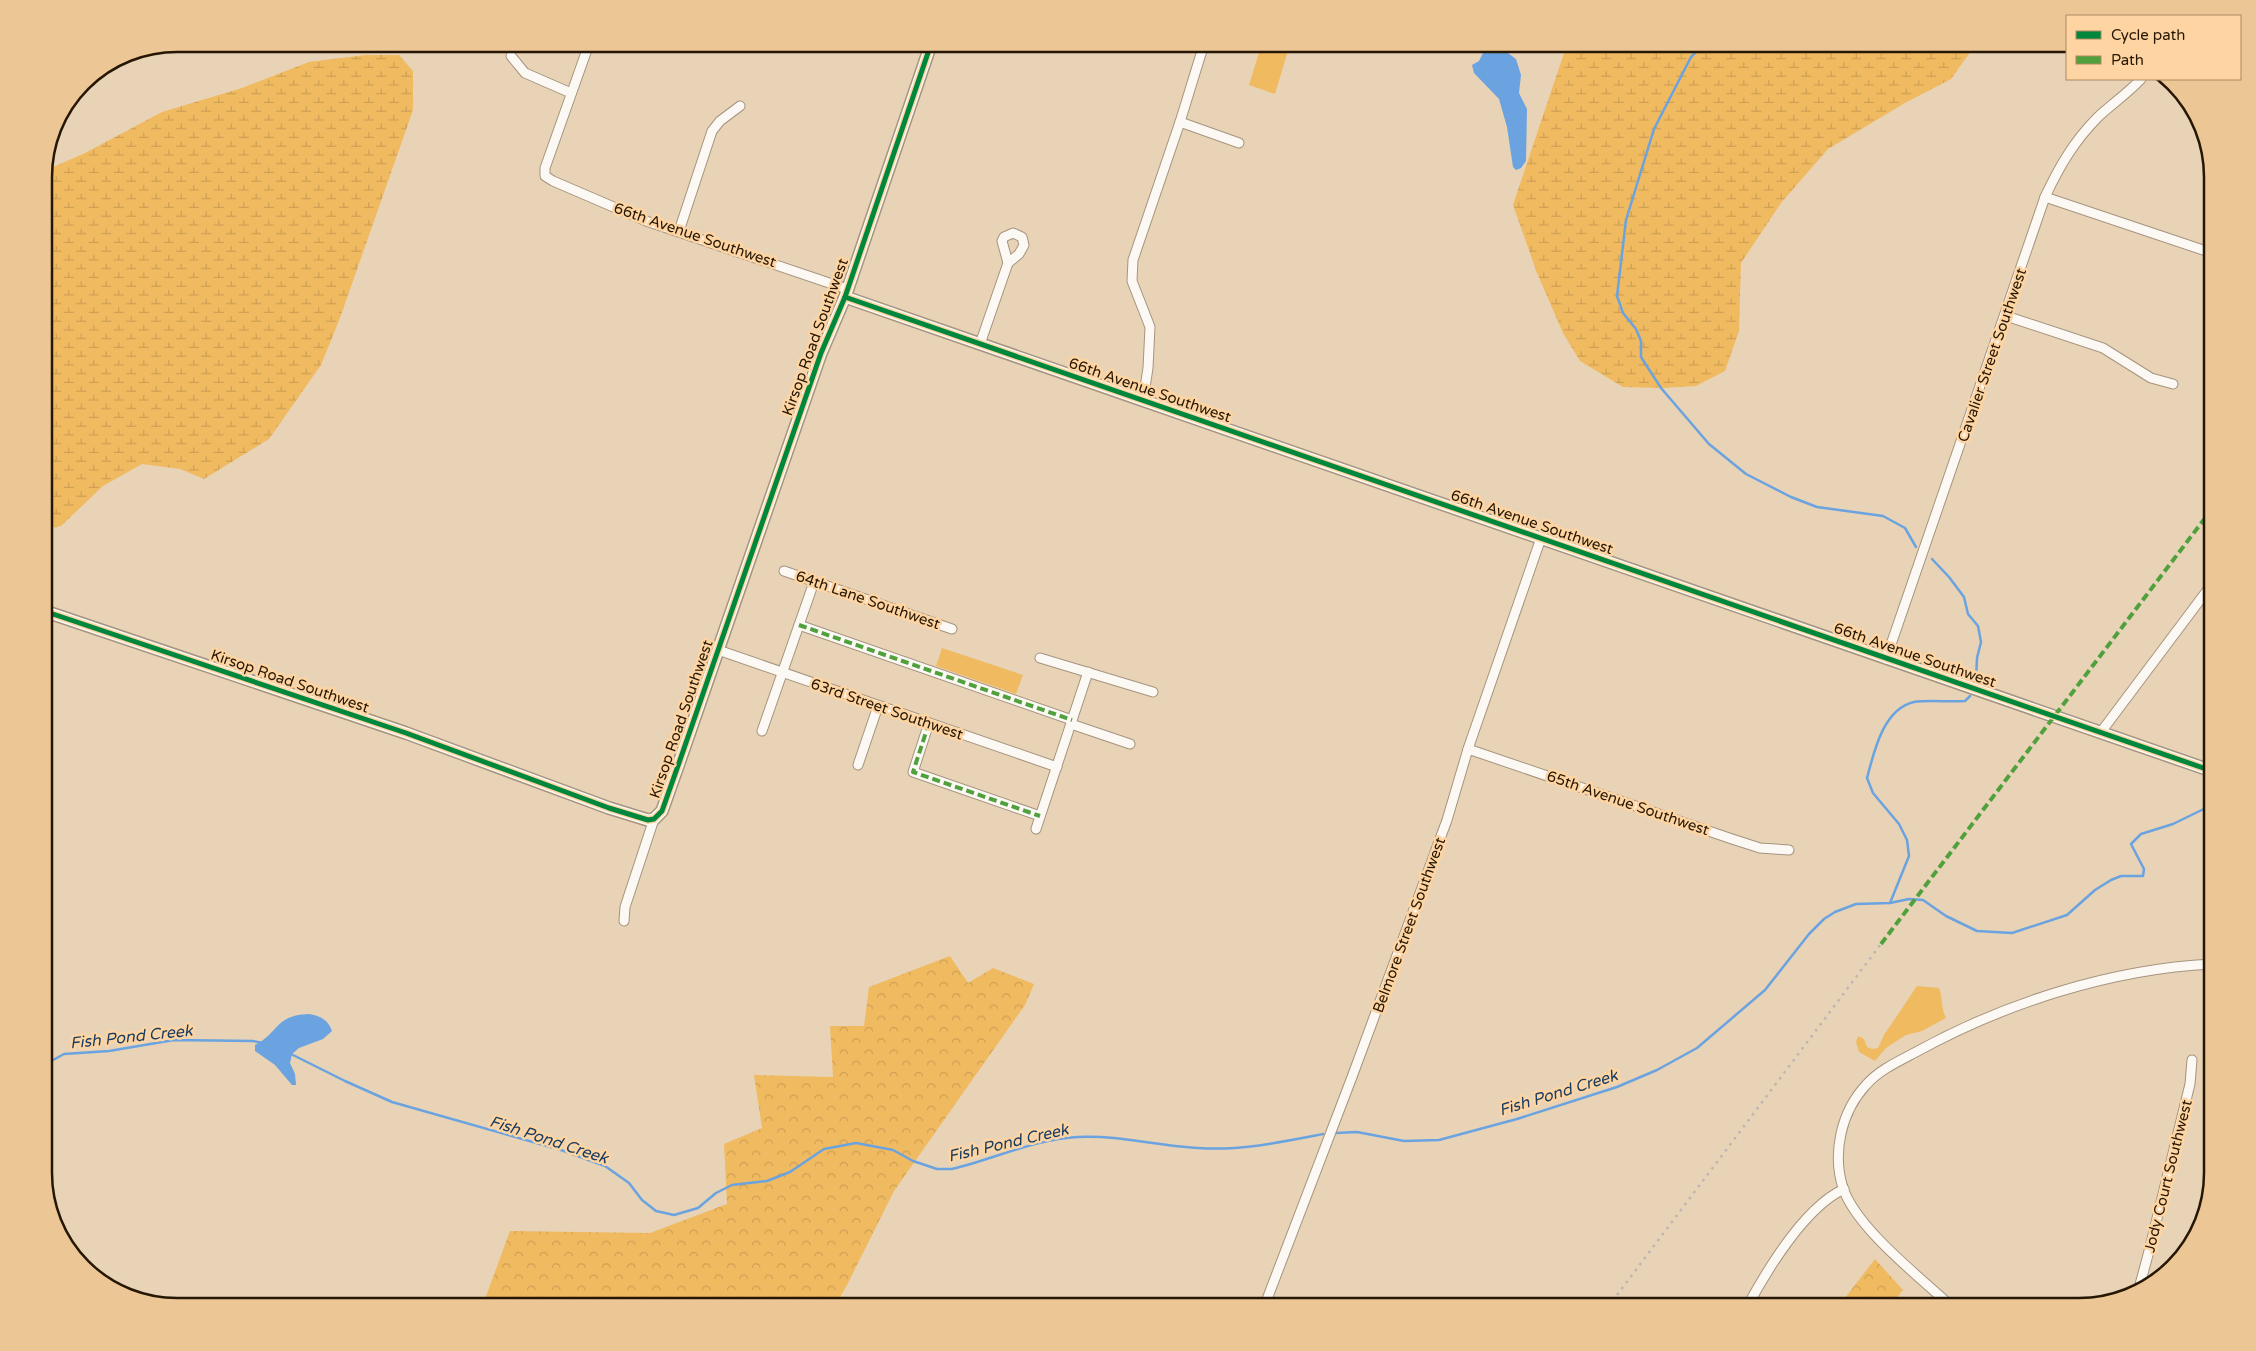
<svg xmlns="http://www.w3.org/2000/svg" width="2256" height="1351" font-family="'Varela Round',sans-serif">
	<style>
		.green { fill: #f0ba61 }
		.forest { fill: url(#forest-crowns) }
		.wetland { fill: url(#wetland-marsh) }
		.water { fill: #6aa3df }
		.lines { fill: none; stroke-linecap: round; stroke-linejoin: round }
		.stream { stroke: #6aa3df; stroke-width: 2.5 }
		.minor-casing { stroke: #a5947e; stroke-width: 11 }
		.tertiary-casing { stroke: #a5947e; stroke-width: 14 }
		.minor { stroke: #fcf8f4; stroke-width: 9 }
		.tertiary { stroke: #fcf8f4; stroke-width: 11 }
		.rail { stroke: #bcb6ae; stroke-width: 2.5; stroke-dasharray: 2.5 5; stroke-linecap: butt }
		.quiet { stroke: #50a13d; stroke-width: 4; stroke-dasharray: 8 4; stroke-linecap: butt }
		.cycleway-casing { stroke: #fed5a2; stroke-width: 8 }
		.cycleway { stroke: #00873e; stroke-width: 5 }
		.labels { text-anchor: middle; stroke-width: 5; stroke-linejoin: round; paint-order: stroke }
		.street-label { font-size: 15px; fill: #261704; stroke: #fed5a2 }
		.water-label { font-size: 16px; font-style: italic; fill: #183c62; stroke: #fed5a2 }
		.rim { fill: none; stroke: #261704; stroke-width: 2.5 }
	</style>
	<defs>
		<pattern id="forest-crowns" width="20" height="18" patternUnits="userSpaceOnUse" patternTransform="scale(1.25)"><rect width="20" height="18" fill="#f0ba61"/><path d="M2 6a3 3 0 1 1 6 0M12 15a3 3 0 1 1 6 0" fill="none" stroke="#ce9f53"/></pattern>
		<pattern id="wetland-marsh" width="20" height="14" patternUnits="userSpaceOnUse" patternTransform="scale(1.25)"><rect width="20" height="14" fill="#f0ba61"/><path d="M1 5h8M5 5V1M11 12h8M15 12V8" fill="none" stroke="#ce9f53"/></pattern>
	</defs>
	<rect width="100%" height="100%" fill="#e9d3b7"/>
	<g class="green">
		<polygon points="1246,44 1290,44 1275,94 1249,85 1260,49"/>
		<polygon points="942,648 1023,675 1016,694 936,666"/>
		<path d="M1917 986 1939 988C1943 998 1941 1009 1946 1018L1922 1031 1906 1035 1886 1048 1875 1061 1859 1052 1856 1042 1858 1036 1864 1039 1867 1047 1872 1049 1878 1048 1884 1035Z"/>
	</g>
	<g class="forest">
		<polygon points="950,956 968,983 993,968 1034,984 1025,1005 894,1191 846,1287 834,1307 482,1307 510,1231 650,1233 727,1204 724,1144 762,1128 754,1075 833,1077 830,1026 864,1026 869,987"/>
		<polygon points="1875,1259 1903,1290 1890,1307 1838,1307"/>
	</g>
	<g class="wetland">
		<polygon points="1567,44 1976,44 1951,79 1905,103 1828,149 1781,203 1741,263 1739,331 1725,371 1696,386 1661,388 1623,387 1580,361 1563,333 1537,273 1513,205"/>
		<polygon points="365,55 399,55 413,71 413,110 340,318 321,365 269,439 204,479 180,469 142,464 103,486 61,526 44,530 44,171 85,153 162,112 242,88 309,62"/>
	</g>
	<g class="water">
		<polygon points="1497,49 1508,53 1516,59 1521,75 1519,93 1527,109 1526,161 1521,168 1516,170 1513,167 1507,127 1499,99 1474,73 1472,65 1479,61 1483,53"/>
		<path d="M309 1014C321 1016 328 1020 332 1031L323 1039 299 1048 292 1054 290 1063 295 1074 296 1085H292L275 1065 255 1051V1045C279 1033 275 1015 309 1014Z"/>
	</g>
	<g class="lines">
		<g class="stream">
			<polyline points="1704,44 1691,57 1654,129 1626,220 1617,296 1623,313 1636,329 1641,341 1641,357 1661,388 1709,444 1746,474 1791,497 1817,507 1883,516 1905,528 1916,547"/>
			<polyline points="1932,559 1949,577 1964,597 1968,614 1978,626 1981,642 1977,658 1976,680"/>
			<path d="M1890 903 1909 856 1907 840 1899 824 1873 793 1867 778C1874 752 1883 709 1914 702 1925 700 1951 702 1965 701L1970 696"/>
			<path d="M289 1053 345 1081 392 1102 561 1150 605 1166 629 1183 642 1200 656 1211 674 1215 698 1208 716 1193 732 1185 767 1181 790 1172 824 1149 856 1143 893 1150 913 1161 937 1169H952C994 1159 1035 1139 1078 1137 1120 1135 1157 1146 1198 1148 1240 1151 1282 1142 1323 1134"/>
			<polyline points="44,1065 64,1054 109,1051 174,1040 253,1041 263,1043"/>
			<polyline points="1336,1133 1357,1132 1404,1141 1439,1140 1517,1119 1617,1087 1657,1070 1697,1048 1765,990 1809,934 1824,919 1835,912 1856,904 1890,903 1909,899 1923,900 1946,916 1977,931 2012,933 2067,915 2095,890 2111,880 2121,876 2143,876 2144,869 2131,844 2141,834 2173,824 2212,805"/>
		</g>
		<g class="minor-casing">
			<g id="minor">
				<polyline points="589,44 545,168 545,176 553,181 646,221 847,289"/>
				<polyline points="511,56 525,73 571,93"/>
				<polyline points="1180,122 1239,143"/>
				<polyline points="2045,197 2212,253"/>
				<polyline points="679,231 712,131 720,121 740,106"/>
				<polygon points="1013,233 1022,237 1024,245 1019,254 1008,263 1002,241 1004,237"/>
				<polyline points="2006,316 2103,348 2151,378 2173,384"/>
				<polyline points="980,344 1008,263"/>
				<polyline points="1143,400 1148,368 1150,327 1132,281 1133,260 1180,122 1204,44"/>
				<polyline points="784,571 952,629"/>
				<polyline points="799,625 1072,720"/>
				<polyline points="718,650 1057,767"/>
				<polyline points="1040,658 1153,692"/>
				<path d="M1886 659 2045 197C2059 167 2074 141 2098 117 2112 104 2128 93 2141 79"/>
				<polyline points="929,723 913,772 1040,816"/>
				<polyline points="1071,724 1130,744"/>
				<polyline points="762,731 814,582"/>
				<polyline points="2101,732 2212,584"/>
				<polyline points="1468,749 1732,839 1760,848 1789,850"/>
				<polyline points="858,765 878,706"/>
				<polyline points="1036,829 1088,672"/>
				<polyline points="624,921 625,907 654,819"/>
				<polyline points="2138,1292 2149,1251 2190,1084 2192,1060"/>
				<polyline points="1264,1307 1352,1077 1447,820 1468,749 1541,538"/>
				<path d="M1747 1307C1767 1270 1805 1207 1844 1189"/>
				<path d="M1952 1307C1920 1277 1857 1229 1843 1188 1832 1153 1841 1112 1866 1085 1879 1070 1899 1061 1916 1052 2005 1003 2111 969 2212 964"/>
			</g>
		</g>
		<g class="tertiary-casing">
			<g id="tertiary">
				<polyline points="845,297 2212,771"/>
				<polyline points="44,611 406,733 609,808 648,820 654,819 662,811 680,760 821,353 845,297 931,44"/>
			</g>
		</g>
		<use href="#minor" class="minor"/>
		<use href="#tertiary" class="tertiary"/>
		<polyline class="rail" points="1608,1307 1881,944"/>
		<g class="quiet">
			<polyline points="799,625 1072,720"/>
			<polyline points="929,723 913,772 1040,816"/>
			<polyline points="1881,944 2212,509"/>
		</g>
		<g class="cycleway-casing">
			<g id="cycleway">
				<polyline points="845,297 2212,771"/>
				<polyline points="44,611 406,733 609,808 648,820 654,819 662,811 680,760 821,353 845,297 931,44"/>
			</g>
		</g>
		<use href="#cycleway" class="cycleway"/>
	</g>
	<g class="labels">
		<g class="street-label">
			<text transform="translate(695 235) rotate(19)" y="5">66th Avenue Southwest</text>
			<text transform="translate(815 337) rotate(-70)" y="5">Kirsop Road Southwest</text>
			<text transform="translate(1992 355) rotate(-71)" y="5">Cavalier Street Southwest</text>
			<text transform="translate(1150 390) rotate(19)" y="5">66th Avenue Southwest</text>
			<text transform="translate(1532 522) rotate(19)" y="5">66th Avenue Southwest</text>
			<text transform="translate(868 600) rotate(19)" y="5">64th Lane Southwest</text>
			<text transform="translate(1915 655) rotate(19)" y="5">66th Avenue Southwest</text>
			<text transform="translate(290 681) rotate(19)" y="5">Kirsop Road Southwest</text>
			<text transform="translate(887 709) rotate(19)" y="5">63rd Street Southwest</text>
			<text transform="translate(681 719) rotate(-71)" y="5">Kirsop Road Southwest</text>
			<text transform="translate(1628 803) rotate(19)" y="5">65th Avenue Southwest</text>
			<text transform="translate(1409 925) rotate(-70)" y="5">Belmore Street Southwest</text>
			<text transform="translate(2168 1176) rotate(-76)" y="5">Jody Court Southwest</text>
		</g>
		<g class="water-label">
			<text transform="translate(131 1036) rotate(-6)" y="6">Fish Pond Creek</text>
			<text transform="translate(1558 1092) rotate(-17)" y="6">Fish Pond Creek</text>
			<text transform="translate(549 1139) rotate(18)" y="6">Fish Pond Creek</text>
			<text transform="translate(1008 1142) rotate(-13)" y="6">Fish Pond Creek</text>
		</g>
	</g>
	<path d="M0 0H2256V1351H0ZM177 52H2079A125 125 0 0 1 2204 177V1173A125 125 0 0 1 2079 1298H177A125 125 0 0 1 52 1173V177A125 125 0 0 1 177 52Z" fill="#edc695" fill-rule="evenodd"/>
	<path class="rim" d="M177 52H2079A125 125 0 0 1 2204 177V1173A125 125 0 0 1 2079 1298H177A125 125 0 0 1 52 1173V177A125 125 0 0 1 177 52Z"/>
	<rect x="2066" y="15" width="175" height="65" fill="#fed5a2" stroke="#a88963"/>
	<rect x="2076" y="31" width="25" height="8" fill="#00873e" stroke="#a88963"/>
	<text x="2111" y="40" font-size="15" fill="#261704">Cycle path</text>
	<rect x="2076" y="56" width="25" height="8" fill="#50a13d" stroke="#a88963"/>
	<text x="2111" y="65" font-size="15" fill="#261704">Path</text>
</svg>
